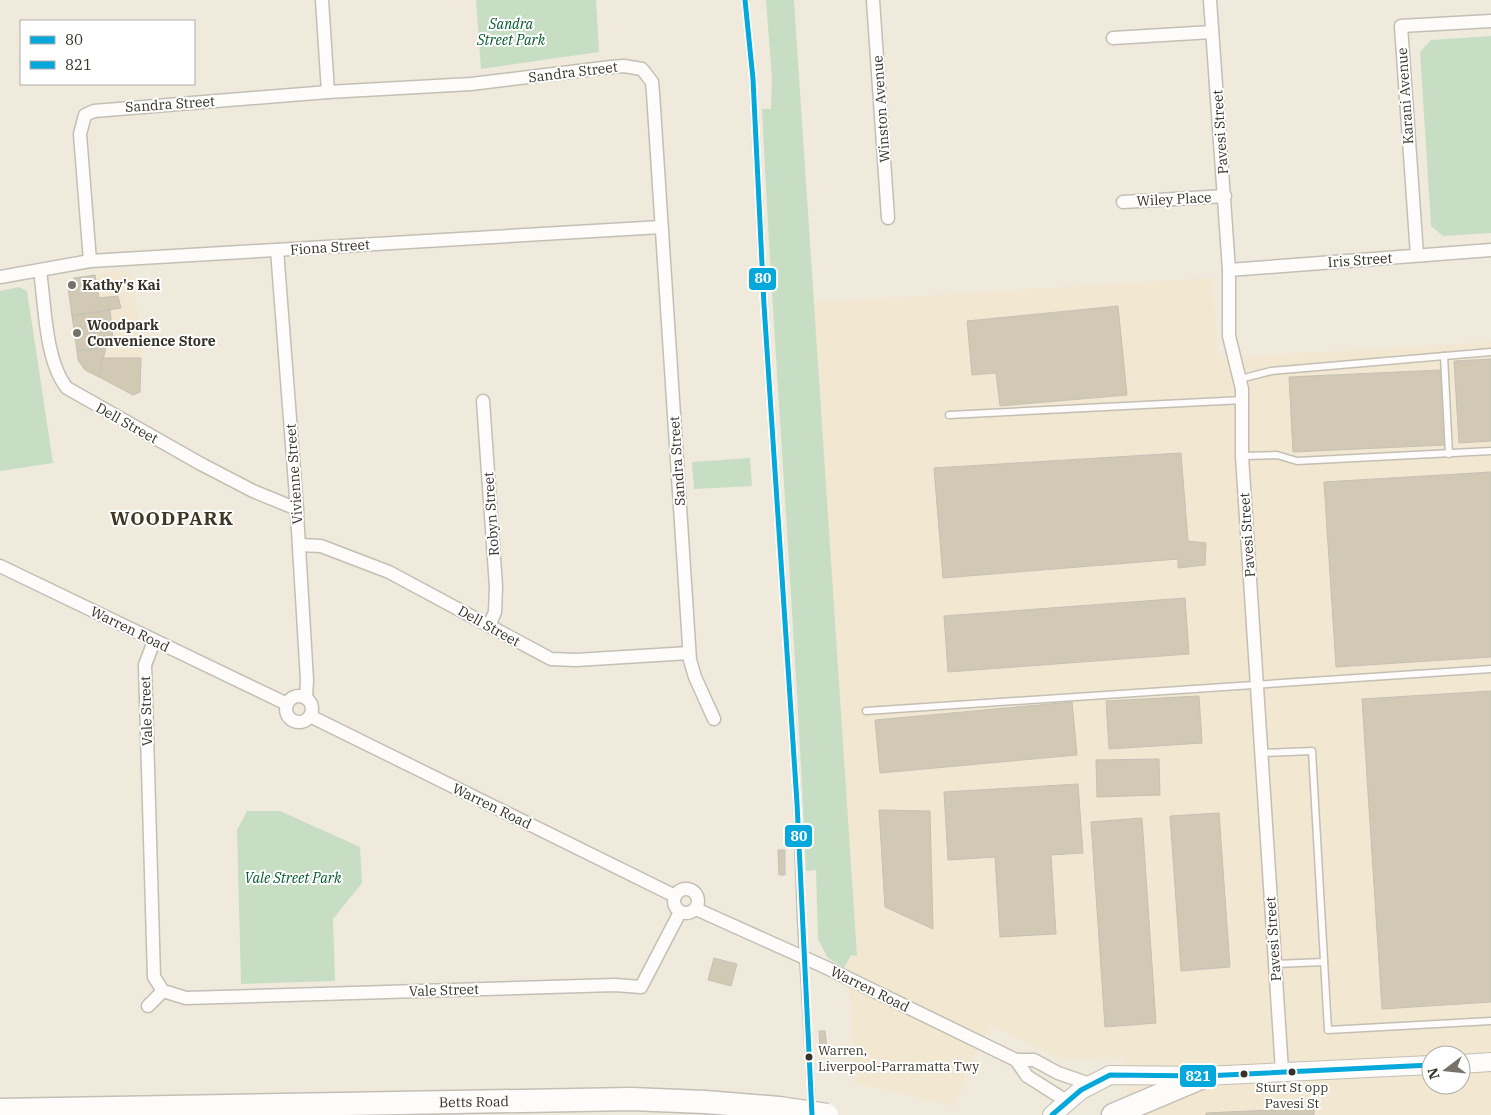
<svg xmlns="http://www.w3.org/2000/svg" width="1491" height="1115" font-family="'IBM Plex Serif',serif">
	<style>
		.built { fill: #f2e7d0; fill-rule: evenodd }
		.green { fill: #c7dec5 }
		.building { fill: #d2c9b4; stroke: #c5c1b6 }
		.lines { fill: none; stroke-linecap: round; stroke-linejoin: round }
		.lane-casing { stroke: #c3bfb5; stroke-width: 9 }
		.street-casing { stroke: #c3bfb5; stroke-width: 15 }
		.secondary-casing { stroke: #c3bfb5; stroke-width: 20 }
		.highway-casing { stroke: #c3bfb5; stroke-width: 25 }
		.lane { stroke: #fdfcfa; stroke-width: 6 }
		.street { stroke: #fdfcfa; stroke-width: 12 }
		.secondary { stroke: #fdfcfa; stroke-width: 18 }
		.highway { stroke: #fdfcfa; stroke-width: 22 }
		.highway-bridge-casing { stroke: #c3bfb5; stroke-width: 25; stroke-linecap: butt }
		.highway-bridge { stroke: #fdfcfa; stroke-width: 22 }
		.bus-1-casing { stroke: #fff; stroke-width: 9 }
		.bus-2-casing { stroke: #fff; stroke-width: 9 }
		.bus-1 { stroke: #05a8db; stroke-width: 5 }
		.bus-2 { stroke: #05a8db; stroke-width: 5 }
		.poi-dot { fill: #777267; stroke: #fff; stroke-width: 2 }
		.bus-dot { fill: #363228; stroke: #fff; stroke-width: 2 }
		.labels { text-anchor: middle; stroke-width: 4; stroke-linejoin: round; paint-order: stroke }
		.bus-label { font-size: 13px; fill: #363228; stroke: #fff; text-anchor: start }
		.park-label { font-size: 14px; font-style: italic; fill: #01592b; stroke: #fff }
		.street-label { font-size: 14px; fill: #363228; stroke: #fff }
		.poi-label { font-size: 14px; font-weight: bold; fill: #363228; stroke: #fff; text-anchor: start }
		.district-label { font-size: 19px; font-weight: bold; letter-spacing: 1px; fill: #3f3622; stroke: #fff }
		.line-badge { stroke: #fff; stroke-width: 2 }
		.badge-label { font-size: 14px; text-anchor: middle; font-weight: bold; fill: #fff }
	</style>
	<rect width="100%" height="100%" fill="#f0eadd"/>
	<g class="built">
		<polygon points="124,270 132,280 142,340 140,392 133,395 85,370 78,360 68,287 74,278"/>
		<path d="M1212 278 1219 358 1491 342V1115H1131L1123 1057 1062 1059 991 1025 971 1061 955 1106 855 1083 805 303ZM1431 1055H1461V1085H1431Z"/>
	</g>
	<g class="green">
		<polygon points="476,0 596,0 599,52 481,69"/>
		<path d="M766 0H794L857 956 851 955 844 968 828 958 818 939 816 870 806 871C795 616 774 363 762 109H771L772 79Z"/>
		<polygon points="1491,36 1491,233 1443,236 1431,226 1420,52 1431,40"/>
		<polygon points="19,287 27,291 53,463 0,471 0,291"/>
		<polygon points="750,458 752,486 694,489 692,462"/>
		<polygon points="247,811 280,811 360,847 362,883 333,919 335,981 241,984 237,830"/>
	</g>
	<g class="building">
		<polygon points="95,275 99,298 118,296 121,308 72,316 68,287 74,278"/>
		<polygon points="1118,306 1127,395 1000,406 996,373 972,375 967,321"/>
		<polygon points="110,310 114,346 77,351 72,316"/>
		<polygon points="106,347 99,377 85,370 78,360 77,351"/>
		<polygon points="103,358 141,358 140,392 133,395 99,377"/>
		<polygon points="1491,359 1491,441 1459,443 1454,361"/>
		<polygon points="1441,370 1445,445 1293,452 1289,377"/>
		<polygon points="1181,453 1188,541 1206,543 1205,565 1178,568 1178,559 943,578 934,468"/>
		<polygon points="1491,472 1491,657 1336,667 1324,482"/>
		<polygon points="1185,598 1189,654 948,672 944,616"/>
		<polygon points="1491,691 1491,1002 1382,1009 1362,699"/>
		<polygon points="1199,696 1202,743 1109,749 1106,701"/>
		<polygon points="1072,702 1077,755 880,773 875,720"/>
		<polygon points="1159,759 1160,795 1097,797 1096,760"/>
		<polygon points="1078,784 1083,853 1051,855 1056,934 1000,937 995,857 948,860 944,792"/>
		<polygon points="879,810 930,811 933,929 885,907"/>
		<polygon points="1219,813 1230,967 1181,971 1170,816"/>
		<polygon points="1142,818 1156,1023 1105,1027 1091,822"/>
		<polygon points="778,850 785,850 785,875 779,875"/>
		<polygon points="714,958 737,964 731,986 708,980"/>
		<polygon points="819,1031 825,1031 827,1047 820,1048"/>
		<polygon points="1314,1108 1314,1115 1206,1115 1206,1113"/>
	</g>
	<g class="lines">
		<g class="lane-casing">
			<g id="lane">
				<polyline points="745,0 753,79 764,305 797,803 801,918 812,1109"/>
				<polyline points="1444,356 1449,454"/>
				<polyline points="1240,379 1271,371 1491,352"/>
				<polyline points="949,415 1243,400"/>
				<polyline points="1242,456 1277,455 1297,461 1491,451"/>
				<polyline points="866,711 1491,669"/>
				<polyline points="1261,753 1312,751 1328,1030 1491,1021"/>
				<polyline points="1275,964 1324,962"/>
			</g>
		</g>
		<g class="street-casing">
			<g id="street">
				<polyline points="322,0 328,92"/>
				<polyline points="873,0 888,218"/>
				<polyline points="1210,0 1229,270 1229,336 1242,389 1242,456 1282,1071"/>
				<polyline points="1113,38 1212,32"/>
				<polyline points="1123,202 1225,196"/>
				<polyline points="277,250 296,497 307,680 306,698"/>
				<polyline points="1417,255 1401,26 1491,21"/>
				<polyline points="90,261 80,134 85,115 94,111 328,92 471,84 611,67 624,66 642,69 652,82 653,93 690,660 695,677 714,719"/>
				<polyline points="1229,270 1491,250"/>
				<path d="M40 271C45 305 45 361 67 388L201 464 253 491 297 509"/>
				<polyline points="0,277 90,261 661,227"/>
				<polyline points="483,401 496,587 495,612 489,626"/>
				<polyline points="299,545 321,546 389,572 551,659 576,660 689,653"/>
				<polyline points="0,566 287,704"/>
				<polyline points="154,641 145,665 154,977 163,991 186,998 615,985 641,987 680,912"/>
				<circle cx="299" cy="709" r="13"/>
				<polyline points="310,716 675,896"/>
				<circle cx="686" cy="901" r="12"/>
				<polyline points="696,909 825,967 1016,1060 1034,1060 1058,1073 1090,1084"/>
				<polyline points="148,1006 163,991"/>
				<polyline points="1016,1060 1027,1076 1068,1102"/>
			</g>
		</g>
		<g class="secondary-casing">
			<g id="secondary">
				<polyline points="1461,1064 1491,1062"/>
				<polyline points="1052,1115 1081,1090 1110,1075 1205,1076 1431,1065"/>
			</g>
		</g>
		<g class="highway-casing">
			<g id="highway">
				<path id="s1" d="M0 1110 631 1099 705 1102 779 1108"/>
				<polyline points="1113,1115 1205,1076"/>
			</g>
		</g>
		<use href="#lane" class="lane"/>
		<use href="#street" class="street"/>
		<use href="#secondary" class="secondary"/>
		<use href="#highway" class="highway"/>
		<g class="highway-bridge-casing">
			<polyline id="highway-bridge" points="779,1108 827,1115"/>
		</g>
		<use href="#highway-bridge" class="highway-bridge"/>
		<g class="bus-1-casing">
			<polyline id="bus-1" points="745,0 753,79 764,305 797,803 812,1115"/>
		</g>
		<g class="bus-2-casing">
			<polyline id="bus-2" points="1052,1115 1081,1090 1110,1075 1205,1076 1431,1065"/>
		</g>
		<use href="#bus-1" class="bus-1"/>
		<use href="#bus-2" class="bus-2"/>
	</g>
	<g class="poi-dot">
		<circle cx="72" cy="285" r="5"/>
		<circle cx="77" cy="333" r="5"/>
	</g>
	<g class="bus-dot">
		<circle cx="809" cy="1057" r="4.5"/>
		<circle cx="1292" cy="1072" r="4.5"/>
		<circle cx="1244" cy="1074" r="4.5"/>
	</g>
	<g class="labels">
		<g class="bus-label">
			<text x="818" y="1055">Warren,<tspan x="818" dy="16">Liverpool-Parramatta Twy</tspan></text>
			<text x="1292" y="1092" text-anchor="middle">Sturt St opp<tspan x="1292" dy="16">Pavesi St</tspan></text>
		</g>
		<g class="park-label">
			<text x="511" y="29">Sandra<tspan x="511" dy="16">Street Park</tspan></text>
			<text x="293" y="883">Vale Street Park</text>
		</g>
		<g class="street-label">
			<text transform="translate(573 72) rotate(-7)" y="5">Sandra Street</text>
			<text transform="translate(1405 96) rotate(-94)" y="5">Karani Avenue</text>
			<text transform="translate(170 104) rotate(-4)" y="5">Sandra Street</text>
			<text transform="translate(881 109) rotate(-94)" y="5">Winston Avenue</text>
			<text transform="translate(1220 132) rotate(-94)" y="5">Pavesi Street</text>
			<text transform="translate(1174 199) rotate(-3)" y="5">Wiley Place</text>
			<text transform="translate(330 247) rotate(-4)" y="5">Fiona Street</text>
			<text transform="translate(1360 260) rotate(-4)" y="5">Iris Street</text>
			<text transform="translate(127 423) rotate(29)" y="5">Dell Street</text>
			<text transform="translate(677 461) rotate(-94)" y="5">Sandra Street</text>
			<text transform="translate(294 474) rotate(-94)" y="5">Vivienne Street</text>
			<text transform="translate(491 514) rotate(-94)" y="5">Robyn Street</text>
			<text transform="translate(1247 535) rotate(-94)" y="5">Pavesi Street</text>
			<text transform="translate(489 626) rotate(29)" y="5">Dell Street</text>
			<text transform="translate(130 629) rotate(26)" y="5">Warren Road</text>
			<text transform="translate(146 711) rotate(-92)" y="5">Vale Street</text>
			<text transform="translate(492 806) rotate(26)" y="5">Warren Road</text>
			<text transform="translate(1273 939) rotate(-94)" y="5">Pavesi Street</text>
			<text transform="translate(870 989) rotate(26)" y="5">Warren Road</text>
			<text transform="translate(444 990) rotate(-2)" y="5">Vale Street</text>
			<text dy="5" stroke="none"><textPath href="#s1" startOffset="474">Betts Road</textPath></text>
		</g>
		<g class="poi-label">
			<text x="82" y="290">Kathy's Kai</text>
			<text x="87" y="330">Woodpark<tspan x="87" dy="16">Convenience Store</tspan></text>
		</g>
		<g class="district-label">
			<text x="172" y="525">WOODPARK</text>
		</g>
	</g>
	<g class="line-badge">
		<rect x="748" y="267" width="29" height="24" rx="5" fill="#05a8db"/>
		<rect x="784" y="824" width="29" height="24" rx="5" fill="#05a8db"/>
		<rect x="1179" y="1064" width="38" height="24" rx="5" fill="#05a8db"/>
	</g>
	<g class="badge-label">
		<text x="763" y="283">80</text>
		<text x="799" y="841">80</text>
		<text x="1198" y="1081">821</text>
	</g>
	<rect x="20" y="20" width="175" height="65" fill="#ffffff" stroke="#afada9"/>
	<rect x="30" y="36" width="25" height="8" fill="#05a8db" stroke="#afada9"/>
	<text x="65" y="45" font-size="15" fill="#363228">80</text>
	<rect x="30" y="61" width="25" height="8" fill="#05a8db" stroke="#afada9"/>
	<text x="65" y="70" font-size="15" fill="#363228">821</text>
	<g transform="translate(1446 1070) rotate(254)"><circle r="24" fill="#ffffff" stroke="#afada9"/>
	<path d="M0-4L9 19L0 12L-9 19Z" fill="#777267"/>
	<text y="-8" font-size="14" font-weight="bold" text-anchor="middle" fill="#363228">N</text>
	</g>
</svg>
